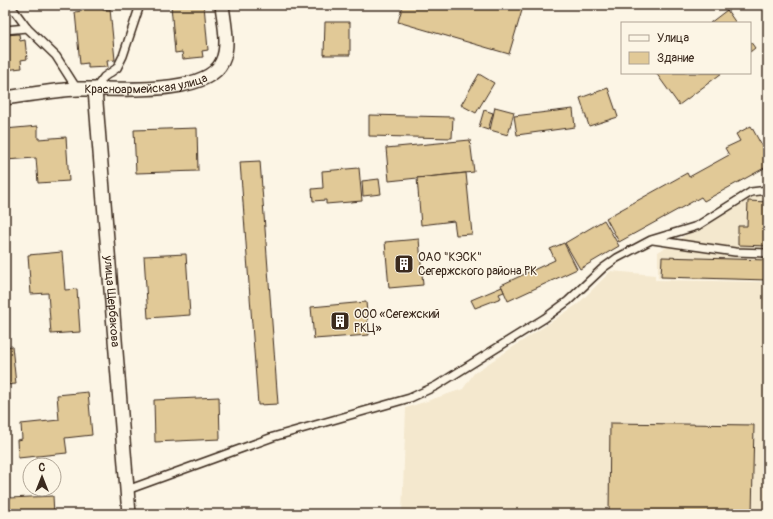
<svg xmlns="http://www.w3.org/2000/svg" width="773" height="519" font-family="Pangolin,sans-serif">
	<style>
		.built { fill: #f4e8ce }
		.building { fill: #e1c997; stroke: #3b2a1e }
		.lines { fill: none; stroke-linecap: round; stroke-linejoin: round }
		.service-casing { stroke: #3b2a1e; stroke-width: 10 }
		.minor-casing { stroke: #3b2a1e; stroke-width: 16 }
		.service { stroke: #fcf5e5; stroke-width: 7 }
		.minor { stroke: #fcf5e5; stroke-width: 13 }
		.labels { text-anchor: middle; stroke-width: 3; stroke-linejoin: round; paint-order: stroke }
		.street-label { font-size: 12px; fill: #3b2a1e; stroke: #fcf5e5 }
		.poi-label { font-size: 12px; fill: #3b2a1e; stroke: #fcf5e5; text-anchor: start }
	</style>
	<rect width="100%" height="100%" fill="#fcf5e5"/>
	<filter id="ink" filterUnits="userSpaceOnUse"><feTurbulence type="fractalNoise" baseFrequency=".025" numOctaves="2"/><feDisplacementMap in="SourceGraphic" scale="8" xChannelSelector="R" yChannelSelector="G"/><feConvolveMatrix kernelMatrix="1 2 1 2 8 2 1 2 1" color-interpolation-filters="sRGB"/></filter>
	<g filter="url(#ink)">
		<g class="built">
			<polygon points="768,185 768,281 658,278 658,252"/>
			<polygon points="611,271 655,275 655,280 768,282 768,514 402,514 406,408 463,389 474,373 578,304"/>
		</g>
		<g class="building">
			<polygon points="102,5 103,10 110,9 115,60 107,61 108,67 88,68 88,63 80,64 75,12 82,11 82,6"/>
			<polygon points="171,5 204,5 208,50 202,51 203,57 183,59 182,52 175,53"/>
			<polygon points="403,5 514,5 523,7 509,54 398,22"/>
			<polygon points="727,10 736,23 710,23"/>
			<polygon points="325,22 350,22 350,55 324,55"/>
			<polygon points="19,34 20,41 25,40 27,59 21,60 22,68 5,70 5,35"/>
			<polygon points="750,41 755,48 750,52"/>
			<polygon points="656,73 722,73 679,105"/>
			<polygon points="479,74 494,83 476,113 461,105"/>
			<polygon points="608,88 618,117 589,126 580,98"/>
			<polygon points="495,107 514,112 508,135 490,130"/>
			<polygon points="573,109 575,127 517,135 514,116"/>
			<polygon points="484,110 493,113 488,130 479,127"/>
			<polygon points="369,115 453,117 452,138 369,136"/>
			<polygon points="38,126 38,139 66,137 69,181 38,183 36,158 5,160 5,129"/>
			<polygon points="751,126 768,157 768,166 704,201 701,197 619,242 606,218 687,173 689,177 729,155 725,148 740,141 736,134"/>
			<polygon points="197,128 198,171 136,173 134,130"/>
			<polygon points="470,140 474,172 389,181 386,148"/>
			<polygon points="260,161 278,404 258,405 240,162"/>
			<polygon points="359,168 362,201 326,204 326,200 313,201 312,189 323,188 322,171"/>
			<polygon points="466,173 472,234 456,235 454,221 421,225 417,178"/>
			<polygon points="379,179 381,194 363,196 362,181"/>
			<polygon points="748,201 768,202 768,246 738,245 738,226 747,226"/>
			<polygon points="604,220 619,246 580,269 565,243"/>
			<polygon points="419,239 423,285 389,288 385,242"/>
			<polygon points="564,243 577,269 508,301 501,285 555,260 550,249"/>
			<polygon points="62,252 65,290 77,289 80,332 51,334 48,293 31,294 28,255"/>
			<polygon points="186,254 190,315 148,318 144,256"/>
			<polygon points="662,257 768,260 768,280 661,277"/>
			<polygon points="502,287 504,292 499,294 501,298 475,308 471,300"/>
			<polygon points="366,302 369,335 314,339 311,307"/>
			<polygon points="12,346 16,384 5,385 5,347"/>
			<polygon points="88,392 92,435 65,438 67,453 18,458 17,440 22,439 21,424 59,420 57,395"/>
			<polygon points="219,397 220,439 155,442 154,400"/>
			<polygon points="610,423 754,425 752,514 609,514"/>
			<polygon points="53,496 54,514 10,514 9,498"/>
		</g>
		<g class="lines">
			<g class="service-casing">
				<g id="service">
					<polyline points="10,5 27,28 56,56 77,89"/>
					<polyline points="5,30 27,28"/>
					<polyline points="95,89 104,77 117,68 123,56 140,5"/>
					<polyline points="653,240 735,252 768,253"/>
					<polyline points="127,490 273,437 410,398 436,386 545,318 568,301 603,268 617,258 651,240 697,226 751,192 768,190"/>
				</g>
			</g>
			<g class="minor-casing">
				<g id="minor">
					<path id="s1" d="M95 90 129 514"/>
					<path id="s2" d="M5 98C29 95 54 90 78 89 111 88 206 97 222 62 230 46 224 23 222 5"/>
				</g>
			</g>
			<use href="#service" class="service"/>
			<use href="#minor" class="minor"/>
		</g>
	</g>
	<defs>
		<g id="building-square" transform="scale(1)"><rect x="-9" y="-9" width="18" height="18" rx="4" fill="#3b2a1e" stroke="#fcf5e5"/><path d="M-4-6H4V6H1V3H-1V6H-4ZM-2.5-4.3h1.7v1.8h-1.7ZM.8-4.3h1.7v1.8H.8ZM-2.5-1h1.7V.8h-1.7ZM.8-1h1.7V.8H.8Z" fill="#fff"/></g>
	</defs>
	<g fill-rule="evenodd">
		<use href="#building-square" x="404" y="264"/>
		<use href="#building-square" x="340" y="321"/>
	</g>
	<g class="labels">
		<g class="street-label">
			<text dy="4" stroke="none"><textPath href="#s2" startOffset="142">Красноармейская улица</textPath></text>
			<text dy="4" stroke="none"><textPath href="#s1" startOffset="212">улица Щербакова</textPath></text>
		</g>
		<g class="poi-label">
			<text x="418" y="261">ОАО "КЭСК"<tspan x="418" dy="14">Сегержского района РК</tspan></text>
			<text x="354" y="318">ООО «Сегежский<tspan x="354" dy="14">РКЦ»</tspan></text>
		</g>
	</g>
	<rect width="773" height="519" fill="none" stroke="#fcf5e5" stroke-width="20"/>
	<rect x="10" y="10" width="753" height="499" fill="none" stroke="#3b2a1e" stroke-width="1.5" filter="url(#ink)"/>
	<rect x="621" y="22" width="130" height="52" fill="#fcf5e5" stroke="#afa495"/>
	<rect x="629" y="35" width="20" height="6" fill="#fcf5e5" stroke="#afa495"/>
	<text x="657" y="42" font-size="12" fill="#3b2a1e">Улица</text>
	<rect x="629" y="52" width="20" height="12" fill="#e1c997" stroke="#afa495"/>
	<text x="657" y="62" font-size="12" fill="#3b2a1e">Здание</text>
	<g transform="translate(42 477)"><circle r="19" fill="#fcf5e5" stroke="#afa495"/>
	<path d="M0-3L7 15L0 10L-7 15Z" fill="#3b2a1e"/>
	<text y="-6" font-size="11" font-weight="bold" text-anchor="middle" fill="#3b2a1e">С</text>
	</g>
</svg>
